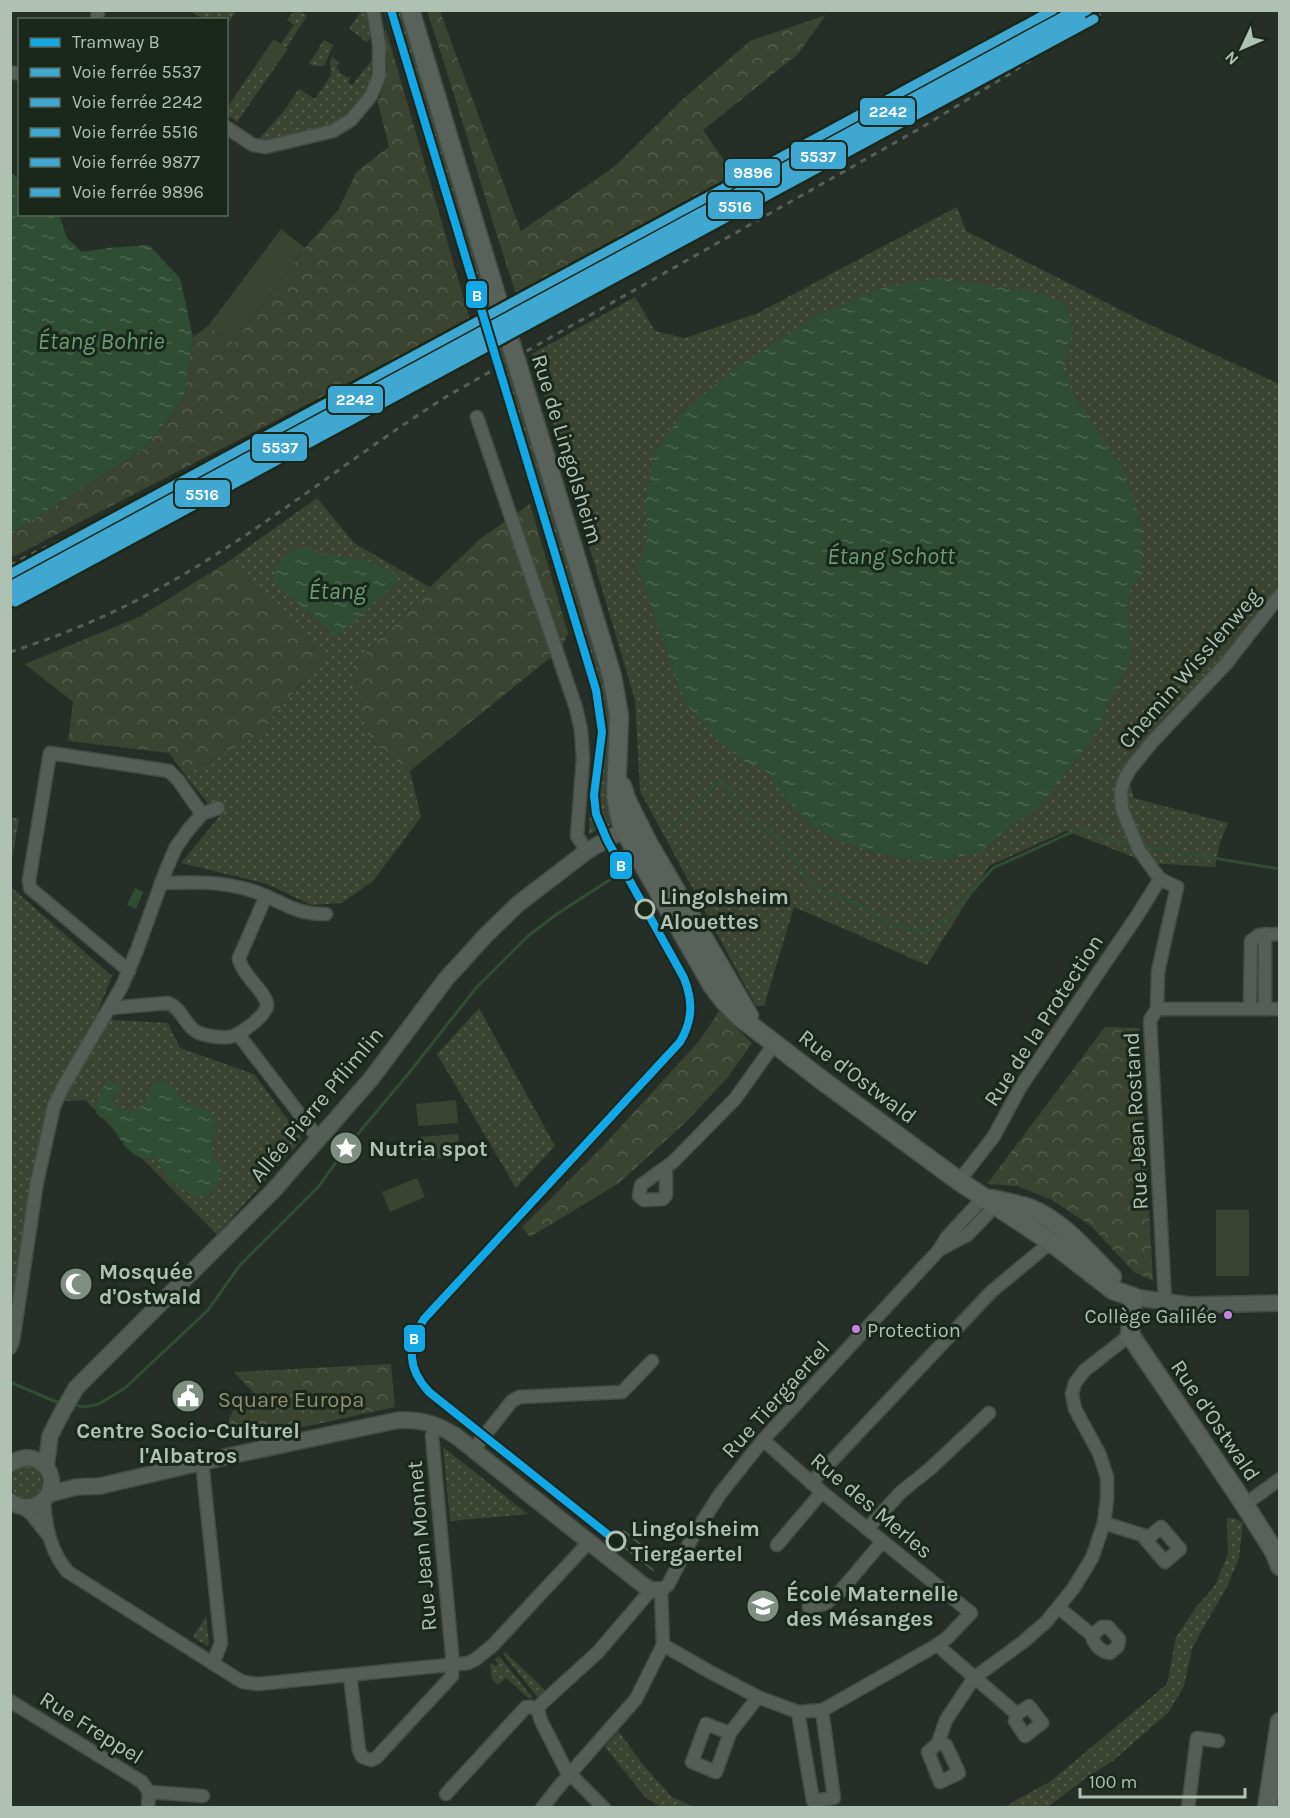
<svg xmlns="http://www.w3.org/2000/svg" width="1290" height="1818" font-family="Karla,sans-serif">
	<style>
		.grass { fill: url(#grass-dots) }
		.forest { fill: url(#forest-crowns) }
		.garden { fill: #3b4331 }
		.water { fill: url(#water-ripples) }
		.lines { fill: none; stroke-linecap: round; stroke-linejoin: round }
		.stream { stroke: #2f4d33; stroke-width: 3 }
		.minor-casing { stroke: #444c45; stroke-width: 15 }
		.tertiary-casing { stroke: #444c45; stroke-width: 18 }
		.secondary-casing { stroke: #444c45; stroke-width: 21 }
		.minor { stroke: #545e56; stroke-width: 12 }
		.tertiary { stroke: #545e56; stroke-width: 15 }
		.secondary { stroke: #58625a; stroke-width: 18 }
		.tram { stroke: #565f58; stroke-width: 1.5 }
		.rail { stroke: #565f58; stroke-width: 3; stroke-dasharray: 6 6; stroke-linecap: butt }
		.secondary-bridge-casing { stroke: #444c45; stroke-width: 21; stroke-linecap: butt }
		.secondary-bridge { stroke: #58625a; stroke-width: 18 }
		.rail-1-casing { stroke: #1a281c; stroke-width: 14 }
		.rail-2-casing { stroke: #1a281c; stroke-width: 14 }
		.rail-3-casing { stroke: #1a281c; stroke-width: 14 }
		.rail-4-casing { stroke: #1a281c; stroke-width: 14 }
		.rail-5-casing { stroke: #1a281c; stroke-width: 14 }
		.rail-1 { stroke: #40a8d0; stroke-width: 9 }
		.rail-2 { stroke: #40a8d0; stroke-width: 9 }
		.rail-3 { stroke: #40a8d0; stroke-width: 9 }
		.rail-4 { stroke: #40a8d0; stroke-width: 9 }
		.rail-5 { stroke: #40a8d0; stroke-width: 9 }
		.tram-1-casing { stroke: #1a281c; stroke-width: 12 }
		.tram-1 { stroke: #13a7e5; stroke-width: 8 }
		.stop-dot { fill: #1a281c; stroke: #aec1b2; stroke-width: 3 }
		.bus-dot { fill: #c483df; stroke: #1a281c; stroke-width: 2 }
		.labels { text-anchor: middle; stroke-width: 6; stroke-linejoin: round; paint-order: stroke }
		.bus-label { font-size: 20px; fill: #aec1b2; stroke: #1a281c; text-anchor: end }
		.street-label { font-size: 22px; fill: #aec1b2; stroke: #1a281c }
		.stop-label { font-size: 22px; font-weight: bold; fill: #aec1b2; stroke: #1a281c; text-anchor: start }
		.poi-label { font-size: 22px; font-weight: bold; fill: #aec1b2; stroke: #1a281c; text-anchor: start }
		.park-label { font-size: 22px; fill: #948d70; stroke: #1a281c }
		.water-label { font-size: 24px; font-style: italic; fill: #6b9c72; stroke: #1a281c }
		.line-badge { stroke: #1a281c; stroke-width: 2 }
		.badge-label { font-size: 16px; text-anchor: middle; font-weight: bold; fill: #fff }
	</style>
	<defs>
		<pattern id="grass-dots" width="8" height="8" patternUnits="userSpaceOnUse" patternTransform="scale(1.5)"><rect width="8" height="8" fill="#3b4331"/><path d="M2 2h.1M6 6h.1" fill="none" stroke="#555c4c" stroke-width="1.8" stroke-linecap="round"/></pattern>
		<pattern id="forest-crowns" width="20" height="18" patternUnits="userSpaceOnUse" patternTransform="scale(1.5)"><rect width="20" height="18" fill="#3b4331"/><path d="M2 6a3 3 0 1 1 6 0M12 15a3 3 0 1 1 6 0" fill="none" stroke="#555c4c"/></pattern>
		<pattern id="water-ripples" width="26" height="14" patternUnits="userSpaceOnUse" patternTransform="scale(1.5)"><rect width="26" height="14" fill="#2f4d33"/><path d="M2 4q2-2 4 0t4 0M15 11q2-2 4 0t4 0" fill="none" stroke="#4b654e"/></pattern>
	</defs>
	<rect width="100%" height="100%" fill="#252f27"/>
	<g class="grass">
		<polygon points="190,11 212,11 215,13 217,11 236,11 229,22 224,19 203,19"/>
		<polygon points="294,11 300,11 307,16 286,48 281,44 294,25 287,20"/>
		<polygon points="361,11 366,11 370,39 367,42 349,29"/>
		<polygon points="384,11 404,11 610,695 612,820 610,825 600,832 598,829 589,835 590,790 597,733 593,694 501,389 502,387 474,295 472,294 397,48"/>
		<polygon points="324,40 333,45 324,66 315,66 309,64"/>
		<path d="M332 57 339 62 336 68 340 71 339 72 348 78 349 76 351 77 348 82 352 85 372 60C372 75 370 82 363 95 360 101 357 107 353 111 333 132 289 138 261 142L258 140 283 112 299 89 315 99 331 75 330 62Z"/>
		<polygon points="260,59 274,69 237,122 227,115 227,108"/>
		<polygon points="957,207 966,231 1144,322 1279,384 1279,603 1228,668 1136,771 1129,781 1134,798 1228,823 1220,842 1215,867 1149,863 1066,831 989,866 927,965 794,907 764,1006 756,1006 640,791 635,700 532,354 635,297 655,331 685,338 758,313"/>
		<polygon points="317,498 354,543 430,587 352,667 369,739 410,771 421,817 373,881 342,903 311,905 267,884 181,863 219,817 185,775 256,736 324,657 229,561"/>
		<polygon points="11,817 19,819 11,864 10,817"/>
		<polygon points="11,887 112,976 97,1014 113,1020 168,1023 180,1048 254,1074 302,1139 217,1235 85,1100 50,1102 11,1320"/>
		<polygon points="479,1008 555,1146 516,1188 437,1054"/>
		<polygon points="443,1447 525,1512 529,1514 450,1521"/>
		<circle cx="26" cy="1482" r="16"/>
		<polygon points="1227,1518 1234,1518 1243,1523 1239,1558 1227,1587 1206,1623 1192,1649 1184,1686 1169,1712 1114,1760 1083,1780 1048,1807 1004,1807 1051,1781 1167,1684 1176,1637 1196,1607 1208,1594 1216,1583 1228,1554"/>
		<polygon points="206,1616 209,1644 207,1646 193,1637"/>
		<polygon points="505,1652 544,1689 545,1693 539,1699 503,1654"/>
		<polygon points="499,1656 533,1698 528,1698 506,1678 498,1685 492,1679 490,1664 492,1663 496,1666 498,1664 495,1660"/>
		<polygon points="618,1731 645,1767 672,1797 694,1807 660,1807 644,1796 605,1747"/>
	</g>
	<g class="forest">
		<path d="M427 11H440L521 231 614 167 682 100 750 41 826 15 798 54 703 130 738 181 517 297C485 202 459 105 427 11Z"/>
		<polygon points="385,26 470,320 11,558 11,534 145,448 184,398 193,337 208,326 234,343 305,248 338,210 357,171 389,147 378,103 387,71"/>
		<polygon points="530,504 568,633 561,649 410,771 369,739 352,667 430,587 481,538"/>
		<polygon points="229,561 324,657 256,736 185,775 169,753 68,741 73,702 25,664 141,616"/>
		<polygon points="719,1011 752,1043 728,1077 685,1123 619,1183 530,1237 522,1227 605,1144 700,1040"/>
		<polygon points="1105,1027 1139,1028 1153,1281 1134,1272 1091,1226 1052,1200 1017,1186 987,1184"/>
		<polygon points="391,1364 395,1407 253,1438 227,1440 229,1419 238,1401 259,1398 234,1372"/>
	</g>
	<g class="garden">
		<polygon points="274,39 288,49 274,69 260,59"/>
		<polygon points="281,229 305,248 234,343 208,326"/>
		<polygon points="456,1100 458,1123 418,1126 416,1104"/>
		<polygon points="458,1134 460,1157 421,1160 419,1137"/>
		<polygon points="417,1178 425,1197 390,1212 382,1192"/>
		<rect x="1216" y="1210" width="33" height="66"/>
	</g>
	<g class="water">
		<polygon points="11,174 19,178 20,214 59,215 67,238 82,252 107,248 149,245 180,278 193,337 184,398 145,448 11,534"/>
		<polygon points="937,278 1039,293 1066,305 1073,330 1064,369 1073,394 1124,472 1142,525 1142,573 1131,588 1127,607 1132,655 1094,736 1037,810 1011,826 977,854 924,862 876,853 839,841 811,826 787,800 765,770 743,761 719,741 685,703 638,568 647,543 645,506 654,454 683,412 733,370 819,314 878,289"/>
		<path d="M295 548H306L328 555 369 561 398 574V582L341 634 336 636 273 582C273 567 282 556 295 548Z"/>
		<polygon points="135,888 143,892 136,909 127,905"/>
		<path d="M108 1080 118 1085 121 1090 113 1097 114 1107C141 1117 146 1104 153 1083L163 1080 171 1085 185 1103 209 1111 215 1118 216 1132 212 1143V1157L220 1164C222 1174 220 1177 215 1186 204 1204 193 1195 179 1186 175 1184 171 1182 168 1179 161 1170 163 1161 152 1157 131 1165 115 1131 107 1117L101 1118 96 1113C95 1103 102 1087 108 1080Z"/>
	</g>
	<g class="lines">
		<g class="stream">
			<path d="M669 833 717 782 722 780 727 786 730 795 750 819 773 834 795 859 810 882 824 891 863 907 891 925 925 932 949 917 993 868 1079 829C1098 833 1114 842 1133 845"/>
			<polyline points="1142,846 1280,869"/>
			<polyline points="10,1382 54,1401 63,1403"/>
			<polyline points="72,1404 84,1407 99,1404 125,1388 208,1310 240,1265 319,1186 346,1148 409,1073 476,988 528,936 557,914 611,879"/>
		</g>
		<g class="minor-casing">
			<g id="minor">
				<polyline points="97,20 98,10"/>
				<polyline points="10,72 20,74"/>
				<polyline points="226,127 253,145 266,147 333,131 351,120 371,96 379,76 379,44 373,10"/>
				<polyline points="477,417 576,708 581,730 583,759 577,836 587,851"/>
				<path d="M161 883C192 882 223 881 253 891 281 900 294 915 326 914"/>
				<polyline points="1265,934 1265,1009"/>
				<polyline points="129,971 30,888 29,880 50,753 169,771 178,780 202,814"/>
				<path d="M110 1008 168 1003C183 1009 185 1026 197 1032 205 1036 221 1038 229 1037 239 1036 267 1015 267 1005 266 991 241 975 239 958L266 896"/>
				<polyline points="1250,1008 1251,941 1259,935 1280,934"/>
				<polyline points="1157,1009 1280,1009"/>
				<polyline points="238,1034 318,1138"/>
				<polyline points="666,1167 666,1195 663,1199 644,1200 639,1196 641,1185 673,1162 735,1099 775,1043"/>
				<polyline points="959,1181 994,1136 1021,1086 1137,916 1160,879"/>
				<polyline points="939,1250 967,1235 995,1206"/>
				<polyline points="1165,1301 1150,1020 1157,1009 1158,971 1177,887 1160,879 1139,850 1122,809 1121,791 1124,780 1131,768 1153,741 1225,665 1280,595"/>
				<polyline points="10,1348 13,1341 37,1182 54,1106 63,1087 122,986 137,950 166,870 176,847 189,829 202,814 218,808"/>
				<polyline points="763,1440 822,1492 971,1613 947,1638 937,1645"/>
				<polyline points="473,1450 512,1401 519,1397 622,1392 652,1361"/>
				<polyline points="202,1462 221,1643 213,1664"/>
				<polyline points="811,1483 991,1292 1051,1242"/>
				<path d="M44 1500C45 1525 51 1553 68 1572L236 1678 243 1682 258 1684 468 1663 476 1659 493 1645 589 1542"/>
				<polyline points="1244,1505 1280,1479"/>
				<polyline points="22,1507 32,1515 48,1535"/>
				<polyline points="1104,1523 1149,1537"/>
				<polygon points="1161,1527 1180,1549 1165,1562 1146,1540"/>
				<polyline points="867,1529 901,1492 931,1468 989,1413"/>
				<polyline points="777,1545 822,1492"/>
				<polyline points="809,1607 825,1604 838,1594 882,1542"/>
				<polyline points="1059,1608 1092,1635"/>
				<path d="M1102 1627H1108L1119 1639 1118 1646 1110 1653C1101 1652 1093 1644 1092 1635Z"/>
				<polyline points="663,1645 712,1673 758,1697 798,1712 822,1710 830,1706 937,1645 1017,1714"/>
				<polyline points="350,1675 359,1750 362,1757 371,1760 376,1758 452,1676 452,1654 432,1436 435,1424"/>
				<polyline points="10,1701 142,1782 149,1792 148,1808"/>
				<polygon points="1029,1706 1042,1723 1025,1736 1015,1721 1017,1714"/>
				<polyline points="798,1712 813,1801 834,1798 822,1710"/>
				<polygon points="706,1724 730,1733 716,1772 692,1762"/>
				<polyline points="730,1733 758,1697"/>
				<polyline points="938,1743 946,1745 959,1773 940,1782 928,1752 938,1743 946,1720 974,1678 1023,1642 1046,1622 1073,1589 1092,1558 1104,1523 1107,1499 1107,1477 1099,1453 1075,1409 1072,1394 1075,1383 1085,1370 1130,1335"/>
				<polyline points="149,1792 203,1796"/>
				<polyline points="446,1794 526,1707 531,1707 538,1710"/>
				<polyline points="542,1808 561,1784 636,1699 663,1645 661,1590 668,1585 693,1536 720,1494 763,1440 939,1250 947,1237 983,1198"/>
				<polyline points="604,1808 566,1770 541,1721 538,1710 541,1704 598,1652 651,1590"/>
				<polyline points="1188,1808 1197,1738 1218,1741"/>
			</g>
		</g>
		<g class="tertiary-casing">
			<g id="tertiary">
				<polyline points="1133,1297 1190,1305 1280,1303"/>
				<path d="M10 1464C19 1458 28 1456 37 1460 69 1476 42 1524 10 1501"/>
				<polyline points="46,1467 50,1436 59,1418 76,1388 272,1192 371,1079 446,979 486,935 518,904 587,851 615,835 634,828"/>
				<path d="M49 1494 76 1487 100 1486 229 1456 399 1420C423 1420 435 1423 456 1436L643 1585 651 1590H661"/>
			</g>
		</g>
		<g class="secondary-casing">
			<g id="secondary">
				<polyline points="410,10 508,335"/>
				<polyline points="518,367 612,676 619,716 616,796 621,822 635,850 712,985 724,1001 740,1017 823,1081 959,1181 1051,1242 1113,1290 1133,1297"/>
				<polyline points="622,786 627,801 648,843 749,1016"/>
				<path d="M992 1199C1004 1202 1017 1204 1029 1208 1062 1221 1087 1252 1112 1277"/>
				<polyline points="1133,1297 1130,1335 1237,1493 1274,1551 1280,1566"/>
				<polyline points="1267,1808 1280,1722"/>
			</g>
		</g>
		<use href="#minor" class="minor"/>
		<use href="#tertiary" class="tertiary"/>
		<use href="#secondary" class="secondary"/>
		<g class="tram">
			<polyline points="624,1531 661,1561"/>
			<polyline points="616,1541 653,1570"/>
		</g>
		<g class="rail">
			<polyline points="101,532 158,506"/>
			<path d="M10 565C97 520 190 488 277 443"/>
			<polyline points="10,576 81,541"/>
			<polyline points="10,604 74,568 163,511 185,499"/>
			<path d="M10 652C70 633 127 608 181 576 273 522 358 452 449 395L919 129 1011 73 1107 10"/>
		</g>
		<g class="secondary-bridge-casing">
			<polyline id="secondary-bridge" points="508,335 518,367"/>
		</g>
		<use href="#secondary-bridge" class="secondary-bridge"/>
		<g class="rail-1-casing">
			<polyline id="rail-1" points="10,593 1088,10"/>
		</g>
		<g class="rail-2-casing">
			<polyline id="rail-2" points="10,586 1075,10"/>
		</g>
		<g class="rail-3-casing">
			<polyline id="rail-3" points="15,595 1081,19"/>
		</g>
		<g class="rail-4-casing">
			<polyline id="rail-4" points="15,602 1094,19"/>
		</g>
		<g class="rail-5-casing">
			<polyline id="rail-5" points="10,574 1053,10"/>
		</g>
		<use href="#rail-1" class="rail-1"/>
		<use href="#rail-2" class="rail-2"/>
		<use href="#rail-3" class="rail-3"/>
		<use href="#rail-4" class="rail-4"/>
		<use href="#rail-5" class="rail-5"/>
		<g class="tram-1-casing">
			<path id="tram-1" d="M391 10 596 690 602 732 594 795 596 814 607 840 684 978C693 1001 693 1020 680 1042L424 1319C407 1346 407 1368 429 1392L616 1541"/>
		</g>
		<use href="#tram-1" class="tram-1"/>
	</g>
	<defs>
		<g id="sight-disc" transform="scale(1.725)"><circle r="9.5" fill="#7e8e81" stroke="#1a281c"/><path d="M0-6L1.8-2.2L6-1.7L2.9 1.2L3.7 5.4L0 3.3L-3.7 5.4L-2.9 1.2L-6-1.7L-1.8-2.2Z" fill="#fff"/></g>
		<g id="mosque-disc" transform="scale(1.725)"><circle r="9.5" fill="#7e8e81" stroke="#1a281c"/><path d="M3.5-4.9A6 6 0 1 0 3.5 4.9A5 5 0 1 1 3.5-4.9Z" fill="#fff"/></g>
		<g id="civic-disc" transform="scale(1.725)"><circle r="9.5" fill="#7e8e81" stroke="#1a281c"/><path d="M-.6-6.5H3V-4.5H.6V-3L4-1V1h2V6H-6V1h2V-1L-.6-3ZM-1.2 2.5V6h2.4V2.5Z" fill="#fff"/></g>
		<g id="school-disc" transform="scale(1.725)"><circle r="9.5" fill="#7e8e81" stroke="#1a281c"/><path d="M0-5L7-2L0 1L-7-2ZM-4 1L0 2.5L4 1V4Q0 6-4 4Z" fill="#fff"/></g>
	</defs>
	<g fill-rule="evenodd">
		<use href="#sight-disc" x="346" y="1148"/>
		<use href="#mosque-disc" x="76" y="1284"/>
		<use href="#civic-disc" x="188" y="1396"/>
		<use href="#school-disc" x="763" y="1606"/>
	</g>
	<g class="stop-dot">
		<circle cx="645" cy="909" r="9"/>
		<circle cx="616" cy="1541" r="9"/>
	</g>
	<g class="bus-dot">
		<circle cx="1228" cy="1315" r="5"/>
		<circle cx="856" cy="1329" r="5"/>
	</g>
	<g class="labels">
		<g class="bus-label">
			<text x="1217" y="1323">Collège Galilée</text>
			<text x="867" y="1337" text-anchor="start">Protection</text>
		</g>
		<g class="street-label">
			<text transform="translate(568 449) rotate(73)" y="8">Rue de Lingolsheim</text>
			<text transform="translate(1189 668) rotate(-49)" y="8">Chemin Wisslenweg</text>
			<text transform="translate(1043 1020) rotate(-57)" y="8">Rue de la Protection</text>
			<text transform="translate(858 1076) rotate(37)" y="8">Rue d'Ostwald</text>
			<text transform="translate(316 1104) rotate(-50)" y="8">Allée Pierre Pflimlin</text>
			<text transform="translate(1135 1121) rotate(-93)" y="8">Rue Jean Rostand</text>
			<text transform="translate(775 1399) rotate(-48)" y="8">Rue Tiergaertel</text>
			<text transform="translate(1216 1420) rotate(56)" y="8">Rue d'Ostwald</text>
			<text transform="translate(872 1505) rotate(40)" y="8">Rue des Merles</text>
			<text transform="translate(421 1546) rotate(-95)" y="8">Rue Jean Monnet</text>
			<text transform="translate(92 1727) rotate(32)" y="8">Rue Freppel</text>
		</g>
		<g class="stop-label">
			<text x="660" y="904">Lingolsheim<tspan x="660" dy="25">Alouettes</tspan></text>
			<text x="631" y="1536">Lingolsheim<tspan x="631" dy="25">Tiergaertel</tspan></text>
		</g>
		<g class="poi-label">
			<text x="369" y="1156">Nutria spot</text>
			<text x="99" y="1279">Mosquée<tspan x="99" dy="25">d'Ostwald</tspan></text>
			<text x="188" y="1438" text-anchor="middle">Centre Socio-Culturel<tspan x="188" dy="25">l'Albatros</tspan></text>
			<text x="786" y="1601">École Maternelle<tspan x="786" dy="25">des Mésanges</tspan></text>
		</g>
		<g class="park-label">
			<text x="291" y="1407">Square Europa</text>
		</g>
		<g class="water-label">
			<text x="101" y="349">Étang Bohrie</text>
			<text x="891" y="564">Étang Schott</text>
			<text x="337" y="599">Étang</text>
		</g>
	</g>
	<g class="line-badge">
		<rect x="859" y="97" width="57" height="29" rx="6" fill="#40a8d0"/>
		<rect x="790" y="141" width="57" height="29" rx="6" fill="#40a8d0"/>
		<rect x="724" y="158" width="57" height="29" rx="6" fill="#40a8d0"/>
		<rect x="707" y="191" width="57" height="29" rx="6" fill="#40a8d0"/>
		<rect x="465" y="280" width="23" height="29" rx="6" fill="#13a7e5"/>
		<rect x="327" y="385" width="57" height="29" rx="6" fill="#40a8d0"/>
		<rect x="251" y="433" width="57" height="29" rx="6" fill="#40a8d0"/>
		<rect x="174" y="479" width="57" height="29" rx="6" fill="#40a8d0"/>
		<rect x="609" y="851" width="24" height="29" rx="6" fill="#13a7e5"/>
		<rect x="403" y="1324" width="23" height="29" rx="6" fill="#13a7e5"/>
	</g>
	<g class="badge-label">
		<text x="888" y="117">2242</text>
		<text x="818" y="162">5537</text>
		<text x="753" y="178">9896</text>
		<text x="735" y="212">5516</text>
		<text x="477" y="301">B</text>
		<text x="355" y="405">2242</text>
		<text x="280" y="453">5537</text>
		<text x="202" y="500">5516</text>
		<text x="621" y="871">B</text>
		<text x="414" y="1344">B</text>
	</g>
	<rect width="1290" height="1818" fill="none" stroke="#aec1b2" stroke-width="24"/>
	<rect x="18" y="18" width="210" height="198" fill="#1a281c" stroke="#556558" stroke-width="1.5"/>
	<rect x="30" y="38" width="30" height="9" fill="#13a7e5" stroke="#556558" stroke-width="1.5"/>
	<text x="72" y="48" font-size="18" fill="#aec1b2">Tramway B</text>
	<rect x="30" y="68" width="30" height="9" fill="#40a8d0" stroke="#556558" stroke-width="1.5"/>
	<text x="72" y="78" font-size="18" fill="#aec1b2">Voie ferrée 5537</text>
	<rect x="30" y="98" width="30" height="9" fill="#40a8d0" stroke="#556558" stroke-width="1.5"/>
	<text x="72" y="108" font-size="18" fill="#aec1b2">Voie ferrée 2242</text>
	<rect x="30" y="128" width="30" height="9" fill="#40a8d0" stroke="#556558" stroke-width="1.5"/>
	<text x="72" y="138" font-size="18" fill="#aec1b2">Voie ferrée 5516</text>
	<rect x="30" y="158" width="30" height="9" fill="#40a8d0" stroke="#556558" stroke-width="1.5"/>
	<text x="72" y="168" font-size="18" fill="#aec1b2">Voie ferrée 9877</text>
	<rect x="30" y="188" width="30" height="9" fill="#40a8d0" stroke="#556558" stroke-width="1.5"/>
	<text x="72" y="198" font-size="18" fill="#aec1b2">Voie ferrée 9896</text>
	<g transform="translate(1242 48) rotate(226)" stroke="#1a281c" stroke-width="4.5" paint-order="stroke">
	<path d="M0-4.5L10 22L0 15L-10 22Z" fill="#aec1b2"/>
	<text y="-9" font-size="16" font-weight="bold" text-anchor="middle" fill="#aec1b2">N</text>
	</g>
	<path d="M1080 1788v9h165v-9" fill="none" stroke="#aec1b2" stroke-width="3"/>
	<text x="1089" y="1788" font-size="18" fill="#aec1b2" stroke="#1a281c" stroke-width="4.5" paint-order="stroke">100 m</text>
</svg>
